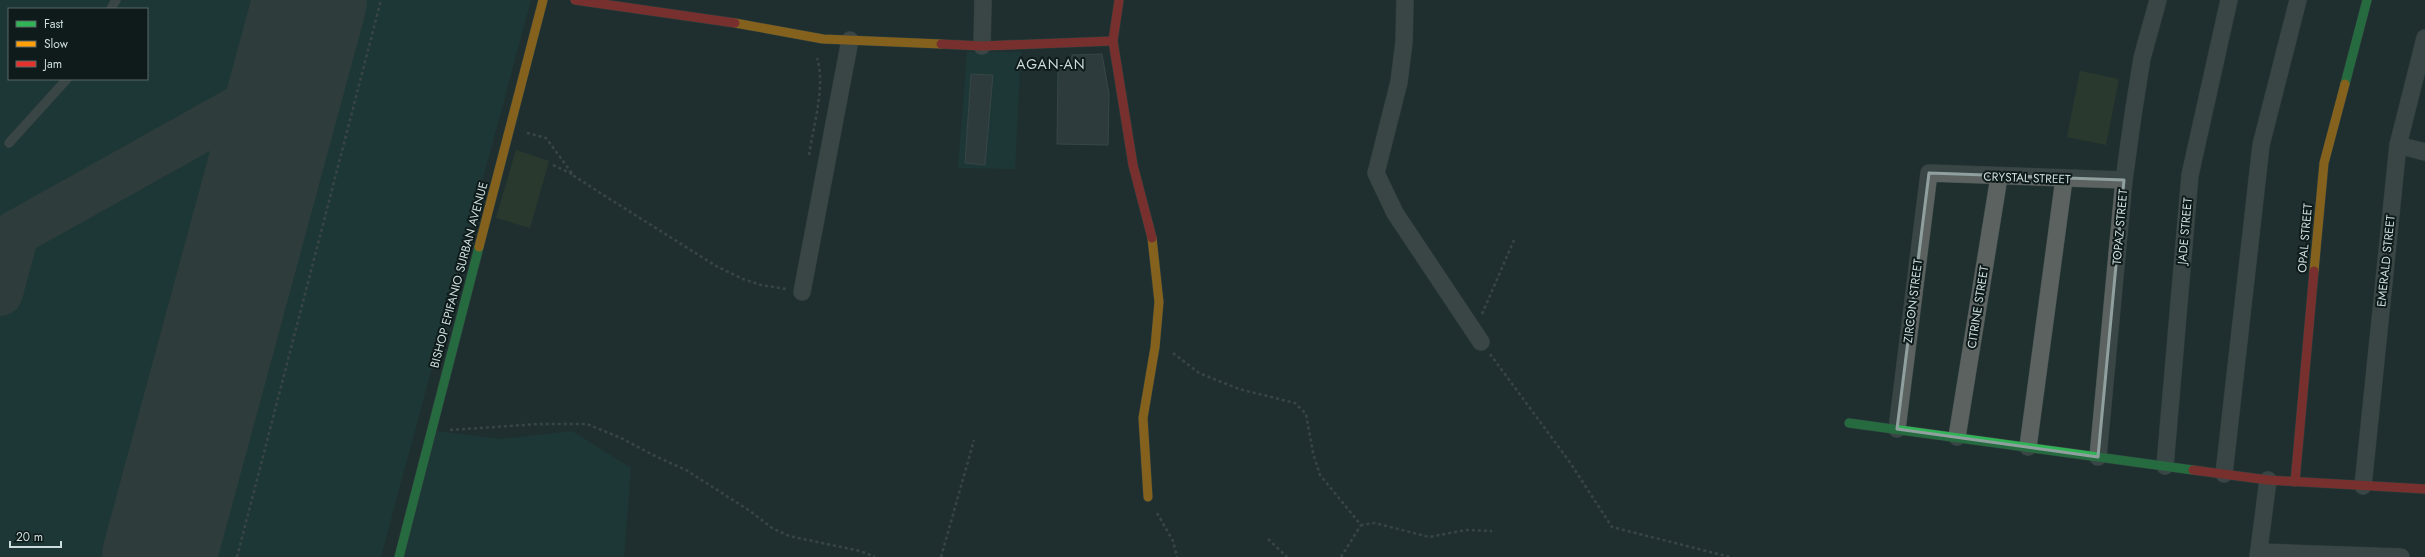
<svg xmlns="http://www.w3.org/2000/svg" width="2425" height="557" font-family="Jost,sans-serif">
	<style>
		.built { fill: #1a403e; fill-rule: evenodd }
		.green { fill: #37462c }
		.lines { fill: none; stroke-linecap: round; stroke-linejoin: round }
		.taxiway { stroke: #404d4c; stroke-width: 46 }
		.runway { stroke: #404d4c; stroke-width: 114 }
		.building { fill: #3e4b4c; stroke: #546062 }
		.lane-casing { stroke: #404e4c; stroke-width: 10 }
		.street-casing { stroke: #404e4c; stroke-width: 18 }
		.fast-casing { stroke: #404e4c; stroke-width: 10 }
		.slow-casing { stroke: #404e4c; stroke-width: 10 }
		.jam-casing { stroke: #404e4c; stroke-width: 10 }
		.path { stroke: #59605f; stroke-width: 2.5; stroke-dasharray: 3 3; stroke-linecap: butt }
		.lane { stroke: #5c6260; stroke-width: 9 }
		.street { stroke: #5c6260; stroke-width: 17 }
		.fast { stroke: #30b455; stroke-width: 9 }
		.slow { stroke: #ff9f0a; stroke-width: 9 }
		.jam { stroke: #e5322d; stroke-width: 9 }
		.marked { fill: none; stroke: #8fa09f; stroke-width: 3; stroke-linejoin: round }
		.labels { text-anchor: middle; stroke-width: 4; stroke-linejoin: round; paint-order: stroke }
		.street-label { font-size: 12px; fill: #ccdddb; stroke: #0f1b1b }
		.quarter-label { font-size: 14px; letter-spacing: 1px; fill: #ccdddb; stroke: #0f1b1b }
	</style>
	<rect width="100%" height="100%" fill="#1f302f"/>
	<g class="built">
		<path d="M0 0H531L381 557H0ZM9 9H147V79H9Z"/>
		<polygon points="967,52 1021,52 1015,169 958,168"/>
		<polygon points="435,431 502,439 572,431 631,468 624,557 402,557"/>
	</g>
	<g class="green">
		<polygon points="2080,71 2119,79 2106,145 2067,137"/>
		<polygon points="516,150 549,161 530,228 496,218"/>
	</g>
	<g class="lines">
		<polyline class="taxiway" points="0,293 16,233 288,81"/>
		<polyline class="runway" points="159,557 310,0"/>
	</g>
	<g class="building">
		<polygon points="1102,54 1109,94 1108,145 1057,144 1058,65 1071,65 1072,55"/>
		<polygon points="971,74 993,75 985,165 965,163"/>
	</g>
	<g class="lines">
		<g class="lane-casing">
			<g id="lane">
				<polyline points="111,9 116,0"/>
				<polyline points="9,143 67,79"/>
			</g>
		</g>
		<g class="street-casing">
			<g id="street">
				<polyline points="1405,0 1404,42 1399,82 1376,173 1395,213 1481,342"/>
				<polyline points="982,46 983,0"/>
				<polyline points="2398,145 2425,152"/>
				<polyline points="802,292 850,40"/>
				<polyline points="1897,429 1929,173 2124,180"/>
				<polyline points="1957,437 1999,177"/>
				<polyline points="2028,447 2064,179"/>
				<polyline points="2098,457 2124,180 2133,115 2142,58 2158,0"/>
				<polyline points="2165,466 2190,175 2229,0"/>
				<polyline points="2224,474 2261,145 2298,0"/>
				<polyline points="2363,486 2398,145 2425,38"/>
				<polyline points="2259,552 2401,557"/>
				<polyline points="2258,557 2268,480"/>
			</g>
		</g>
		<g class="fast-casing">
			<g id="fast">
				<polyline points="2345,84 2367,0"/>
				<polyline points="1849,423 2193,470"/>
				<polyline points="399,557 479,247"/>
			</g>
		</g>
		<g class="slow-casing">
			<g id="slow">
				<polyline points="735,23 823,39 941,44"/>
				<polyline points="479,247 543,0"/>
				<polyline points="2314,271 2324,163 2345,84"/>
				<polyline points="1148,497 1143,418 1155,347 1159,302 1152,238"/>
			</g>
		</g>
		<g class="jam-casing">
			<g id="jam">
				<polyline points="575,0 735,23"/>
				<polyline points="1119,0 1113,41 1133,165 1152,238"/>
				<polyline points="941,44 982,46 1113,41"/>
				<polyline points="2193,470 2268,480 2425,489"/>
				<polyline points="2295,482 2314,271"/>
			</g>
		</g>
		<g class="path">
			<polyline points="527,133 546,138 574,176 605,196 716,266 743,279 761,285 786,289"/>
			<path d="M809 155C813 127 826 85 817 58"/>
			<polyline points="553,165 574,175"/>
			<polyline points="1482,314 1514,240"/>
			<polyline points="1173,353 1199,373 1239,389 1295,403 1306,414 1313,453 1320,475 1361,525 1375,523 1429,537 1466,530 1492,531"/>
			<polyline points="1490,354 1569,461 1612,527 1730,557"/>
			<polyline points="450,430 539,424 587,424 621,438 653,455 686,470 750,511 772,528 789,536 860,551 875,557"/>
			<polyline points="1157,513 1173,541 1177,557"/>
			<polyline points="1268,539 1287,557"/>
			<polyline points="237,557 381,0"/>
			<polyline points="941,557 974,440"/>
			<polyline points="1341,557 1361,525"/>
		</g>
		<use href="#lane" class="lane"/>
		<use href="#street" class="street"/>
		<use href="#fast" class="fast"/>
		<use href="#slow" class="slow"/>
		<use href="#jam" class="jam"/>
	</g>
	<path d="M0 0H2425V557H0ZM1929 173 2124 180 2098 457 1897 429Z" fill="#1f302f" fill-opacity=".55" fill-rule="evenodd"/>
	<path class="marked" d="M1929 173 2124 180 2098 457 1897 429Z"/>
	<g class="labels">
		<g class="street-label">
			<text transform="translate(2027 178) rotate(2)" y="4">CRYSTAL STREET</text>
			<text transform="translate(2120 227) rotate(-85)" y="4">TOPAZ STREET</text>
			<text transform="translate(2185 231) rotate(-85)" y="4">JADE STREET</text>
			<text transform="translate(2305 238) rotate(-85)" y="4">OPAL STREET</text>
			<text transform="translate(2386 261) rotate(-84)" y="4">EMERALD STREET</text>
			<text transform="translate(459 275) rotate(-75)" y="4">BISHOP EPIFANIO SURBAN AVENUE</text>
			<text transform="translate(1913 301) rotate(-83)" y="4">ZIRCON STREET</text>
			<text transform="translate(1978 307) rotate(-81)" y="4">CITRINE STREET</text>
		</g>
		<g class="quarter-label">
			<text x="1051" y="69">AGAN-AN</text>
		</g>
	</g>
	<rect x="8" y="8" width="140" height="72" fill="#0f1b1b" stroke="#5b6968"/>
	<rect x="16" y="21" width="20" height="6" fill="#30b455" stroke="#5b6968"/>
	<text x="44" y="28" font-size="12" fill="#ccdddb">Fast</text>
	<rect x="16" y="41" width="20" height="6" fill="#ff9f0a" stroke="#5b6968"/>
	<text x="44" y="48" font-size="12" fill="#ccdddb">Slow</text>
	<rect x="16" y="61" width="20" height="6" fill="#e5322d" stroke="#5b6968"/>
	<text x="44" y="68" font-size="12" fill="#ccdddb">Jam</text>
	<path d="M10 541v6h51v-6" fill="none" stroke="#ccdddb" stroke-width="2"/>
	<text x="16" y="541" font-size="12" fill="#ccdddb" stroke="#0f1b1b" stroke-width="3" paint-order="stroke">20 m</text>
</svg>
